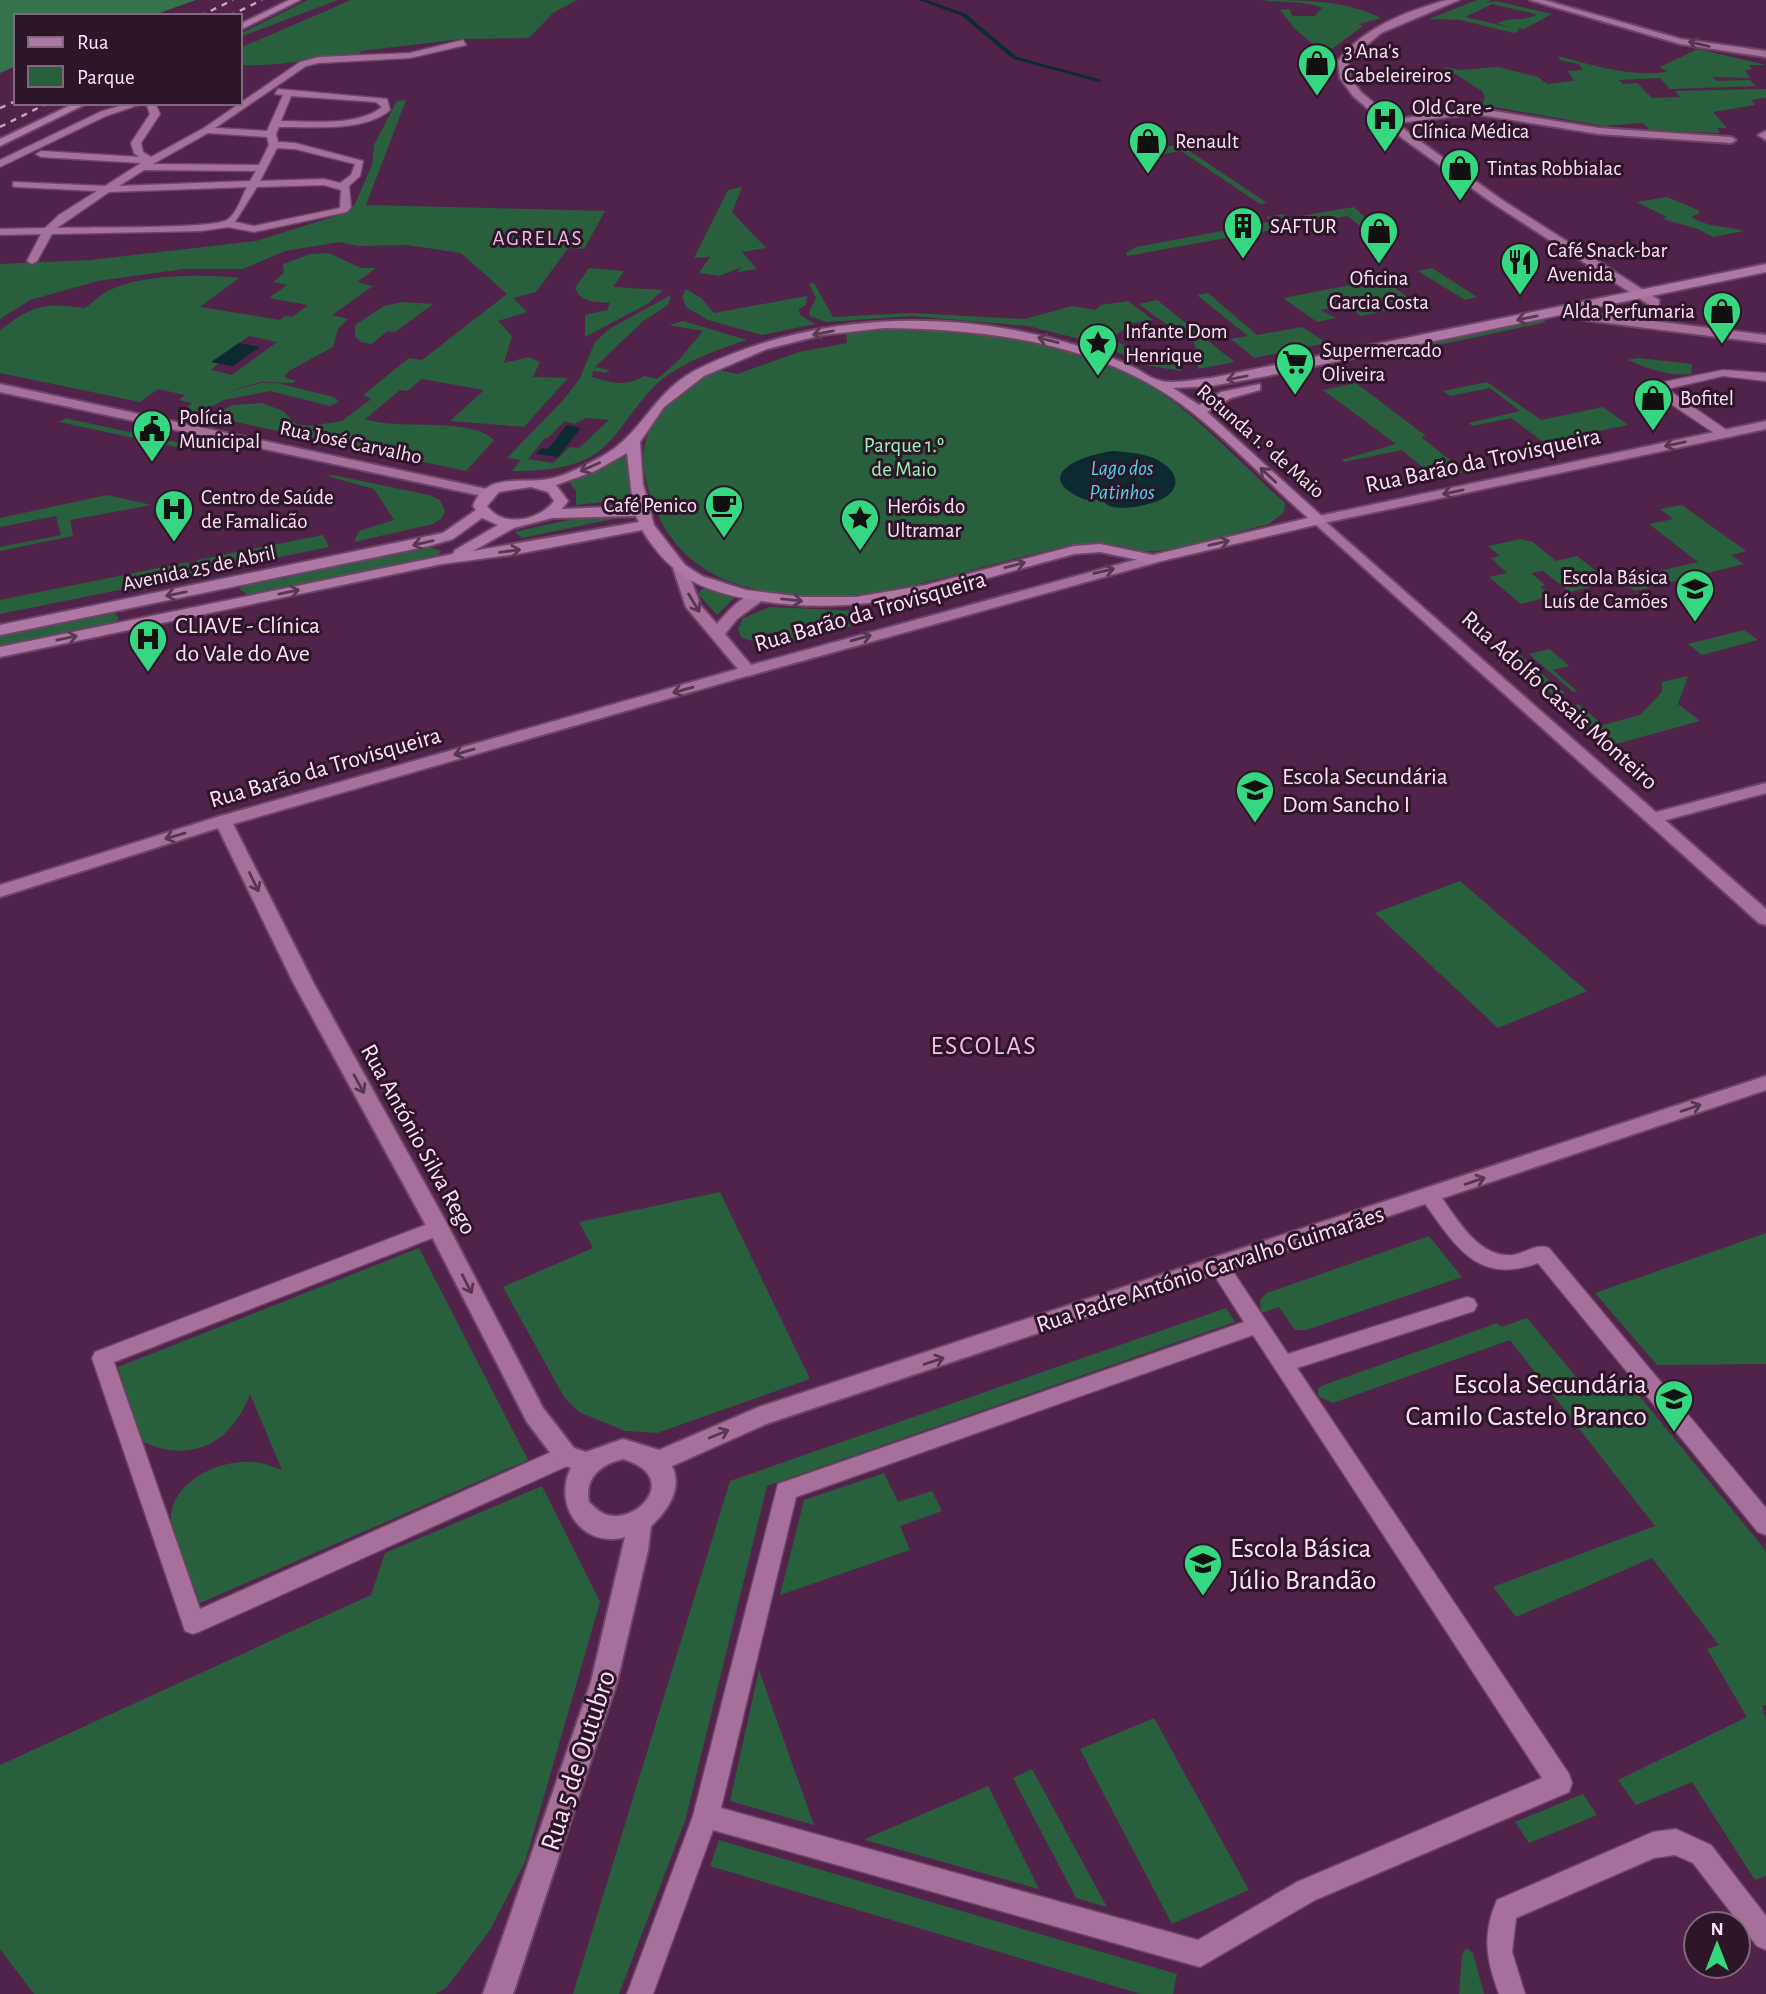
<svg xmlns="http://www.w3.org/2000/svg" width="1766" height="1994" font-family="'Alegreya Sans',sans-serif">
	<style>
		.green { fill: #285f3d; fill-rule: evenodd }
		.forest { fill: #34734c }
		.water { fill: #0e2a31 }
		.lines { fill: none; stroke-linecap: round; stroke-linejoin: round }
		.stream { fill: #0e2a31; fill-rule: evenodd }
		.service-casing { stroke: #6e4468; stroke-width: 3 }
		.pedestrian-casing { stroke: #6e4468; stroke-width: 4 }
		.minor-casing { stroke: #6e4468; stroke-width: 4 }
		.tertiary-casing { stroke: #6e4468; stroke-width: 4 }
		.secondary-casing { stroke: #6e4468; stroke-width: 4 }
		.service { fill: #a7709b; fill-rule: evenodd }
		.pedestrian { fill: #a7709b; fill-rule: evenodd }
		.minor { fill: #a7709b; fill-rule: evenodd }
		.tertiary { fill: #a7709b; fill-rule: evenodd }
		.secondary { fill: #af77a3; fill-rule: evenodd }
		.rail { stroke: #c7a3c0; stroke-width: 2.5; stroke-dasharray: 6 6; stroke-linecap: butt }
		.oneway { stroke: #573650 }
		.oneway2 { stroke: #5a3852 }
		.labels { text-anchor: middle; stroke-width: 6; stroke-linejoin: round; paint-order: stroke }
		.far-poi-label { font-size: 21px; fill: #ffe0f8; stroke: #2c1627; text-anchor: start }
		.far-neighbourhood-label { font-size: 21px; letter-spacing: 2px; fill: #f6bbe9; stroke: #2c1627 }
		.far-street-label { font-size: 21px; fill: #ffe0f8; stroke: #2c1627 }
		.far-park-label { font-size: 21px; fill: #99f3b7; stroke: #2c1627 }
		.far-water-label { font-size: 21px; font-style: italic; fill: #4ed4ef; stroke: #2c1627 }
		.street-label { font-size: 24px; fill: #ffe0f8; stroke: #2c1627 }
		.poi-label { font-size: 24px; fill: #ffe0f8; stroke: #2c1627; text-anchor: start }
		.neighbourhood-label { font-size: 26px; letter-spacing: 2px; fill: #f6bbe9; stroke: #2c1627 }
		.near-poi-label { font-size: 28px; fill: #ffe0f8; stroke: #2c1627; text-anchor: end }
		.near-street-label { font-size: 28px; fill: #ffe0f8; stroke: #2c1627 }
	</style>
	<rect width="100%" height="100%" fill="#52234a"/>
	<g class="green">
		<polygon points="308,0 338,0 240,37 240,34"/>
		<path d="M351 0H577L553 13 529 38 461 39 361 51 359 55C319 57 280 67 240 65V48Z"/>
		<path d="M1263 0C1304 0 1344 0 1381 18L1359 24 1363 26 1325 54 1295 29 1280 10 1290 9 1292 16H1315L1322 8C1306 0 1282 4 1263 0Z"/>
		<path d="M1477 0H1491L1487 3 1496 1 1552 14 1524 29 1517 28 1519 31 1514 33 1460 20 1429 19ZM1492 4 1535 14 1536 15C1522 22 1511 16 1497 23L1513 28 1465 17Z"/>
		<path d="M1698 49 1766 65H1749L1752 69 1745 70 1750 78 1712 77 1717 81 1750 80 1756 86 1670 89 1660 78 1619 80 1623 84 1637 83 1652 98 1680 97 1675 91 1766 89V98L1751 100 1755 105 1713 112 1727 128H1717L1720 133 1650 130 1643 123 1604 126 1482 105 1485 97 1482 91 1444 67 1461 70 1498 67 1538 77 1547 84 1574 81 1568 71 1583 70 1579 64 1560 60 1558 56C1595 66 1631 77 1667 72L1660 67Z"/>
		<path d="M406 100 366 205 605 211 584 249 568 248 536 292 513 298 527 312 498 321 512 336 504 363 529 357 540 362 533 377 568 378 524 427 450 421 484 390 422 379 407 391 400 390 365 419C399 431 469 416 494 440L466 471 212 417 232 405 262 403 283 411 296 424 310 426 342 421 371 399 363 395 409 358 422 360 507 294 461 253 407 245 358 246 339 242 285 251 243 269H184L98 281 30 300 0 319V264L90 260 256 241 339 215 354 206 372 165 374 145 397 101Z"/>
		<polygon points="1156,146 1181,146 1191,152 1267,203 1260,204 1181,151 1164,154"/>
		<polygon points="742,187 732,212 766,248 742,252 757,269 737,272 742,267 719,276 699,273 710,257 694,258 728,190"/>
		<path d="M1667 197 1698 210 1700 213 1691 217C1706 227 1726 226 1744 231L1713 237 1698 229 1663 219 1667 217 1636 202Z"/>
		<polygon points="1354,207 1376,227 1364,229 1347,216 1127,256 1126,253 1136,247 1265,223 1270,221 1267,217 1283,214 1288,218"/>
		<path d="M329 253 361 268H376L357 282 373 286 332 315 348 319 338 329 333 347 289 371 284 377 296 381 293 383 260 382 227 392 261 383H277L334 397 339 402 330 406 270 391 224 400 198 414 182 411 192 403 179 400 185 395 158 389 140 402 0 373V330C35 304 42 303 85 308 93 302 102 293 112 289 145 274 204 274 239 278L200 307 280 320 285 316 292 317 308 305 269 298 287 285 273 282 284 273 283 264 310 254ZM249 336 277 342 232 375 211 370 218 364 212 362Z"/>
		<path d="M589 268 624 271 613 287 663 290 649 303 585 337V315L607 310 610 303C595 301 582 304 575 288Z"/>
		<polygon points="1432,268 1477,297 1465,300 1418,271"/>
		<polygon points="1382,279 1409,298 1380,304 1388,310 1361,316 1345,305 1320,310 1336,318 1317,322 1283,298"/>
		<polygon points="814,283 833,317 912,313 1025,319 1072,306 1095,310 1101,305 1128,301 1153,320 1132,323 1110,340 1176,362 1182,371 1150,366 1095,343 1028,326 912,316 826,322 810,316 809,312 816,298 809,284"/>
		<polygon points="686,289 701,298 714,313 807,296 806,305 799,309 800,315 815,324 762,335 708,320 686,307 682,296"/>
		<polygon points="1208,293 1257,335 1302,327 1327,343 1254,358 1231,339 1248,336 1197,295"/>
		<path d="M671 295 668 305 642 322 595 367 610 370 606 373 593 371 592 377C612 383 626 387 644 376L657 379 677 362 703 331 669 325 683 321 747 340C716 350 686 360 660 381 638 400 625 427 604 447 580 469 544 471 512 471L521 460 507 458 565 398 580 378 595 342 609 329ZM586 418 609 420 579 448 570 447 553 463 528 459 545 438H548L565 421 574 424Z"/>
		<path d="M1157 300 1227 356 1235 362 1198 369C1198 339 1191 335 1167 324 1157 319 1148 310 1139 304Z"/>
		<polygon points="402,302 433,304 395,332 388,331 371,344 361,342 355,336 355,325 384,306"/>
		<polygon points="1541,319 1547,322 1382,357 1377,354"/>
		<path d="M878 329C978 327 1087 337 1170 399 1211 430 1247 469 1285 503L1284 512 1269 524C1232 533 1193 547 1155 551 1141 553 1128 546 1114 545 1100 543 1085 544 1071 546 958 567 850 622 734 583 684 566 654 525 645 474 635 423 676 391 716 369L737 374 799 352 847 343 846 333Z"/>
		<path d="M1638 358 1692 364 1691 374C1668 377 1648 368 1627 360Z"/>
		<polygon points="1487,382 1541,420 1603,407 1628,425 1574,436 1586,446 1557,452 1511,418 1473,426 1468,423 1520,411 1490,388 1450,396 1443,391"/>
		<polygon points="1356,383 1426,436 1421,437 1465,472 1436,478 1402,450 1344,462 1341,460 1396,444 1323,390"/>
		<polygon points="66,418 69,419 195,446 190,450 59,422"/>
		<polygon points="619,458 626,458 631,499 576,505 576,491 568,481 601,470"/>
		<polygon points="333,475 429,495 440,500 445,511 442,518 433,524 354,542 359,531 394,520 374,489 327,476"/>
		<polygon points="107,495 152,505 70,520 73,536 0,551 0,547 61,535 56,516 0,527 0,518"/>
		<polygon points="1682,505 1746,551 1731,555 1744,564 1635,591 1621,580 1698,562 1649,524 1673,519 1660,509"/>
		<polygon points="602,517 618,518 522,538 514,532 578,518"/>
		<polygon points="323,535 329,547 201,573 197,560"/>
		<polygon points="1521,539 1533,542 1556,561 1577,556 1610,582 1570,592 1543,571 1531,573 1545,585 1540,587 1551,596 1521,604 1489,577 1507,573 1491,558 1500,556 1488,546"/>
		<polygon points="429,547 441,551 437,556 249,596 239,589 244,584"/>
		<polygon points="188,562 193,575 0,614 0,600"/>
		<polygon points="710,588 735,597 717,615 698,594 702,589"/>
		<path d="M770 607 859 611 868 621C830 631 778 655 741 637L738 629 743 618Z"/>
		<polygon points="112,611 119,618 114,624 0,648 0,635"/>
		<polygon points="1744,630 1758,640 1702,655 1688,644"/>
		<polygon points="1550,649 1569,666 1553,670 1577,691 1573,692 1529,654"/>
		<polygon points="1520,655 1565,693 1554,696 1510,658"/>
		<polygon points="1688,676 1678,704 1700,721 1612,745 1567,707 1578,704 1603,725 1640,715 1662,692 1662,682"/>
		<polygon points="1460,881 1587,991 1498,1028 1375,913"/>
		<polygon points="720,1192 810,1379 657,1433 625,1431 579,1412 564,1397 503,1287 593,1248 579,1222"/>
		<polygon points="1766,1233 1766,1364 1657,1365 1595,1293"/>
		<polygon points="1429,1236 1462,1277 1306,1330 1295,1330 1279,1307 1261,1313 1260,1300 1267,1293"/>
		<path d="M419 1248 528 1460 200 1603C195 1588 169 1527 171 1515 175 1480 220 1460 251 1462 263 1462 272 1467 282 1470L250 1394C232 1443 191 1465 141 1441L118 1367Z"/>
		<polygon points="1226,1308 1235,1322 767,1486 685,1821 619,1994 573,1994 730,1481"/>
		<polygon points="1527,1318 1587,1390 1624,1377 1766,1551 1766,1705 1762,1706 1766,1719 1766,1876 1755,1880 1692,1782 1636,1805 1618,1780 1747,1717 1707,1649 1719,1645 1652,1558 1516,1617 1493,1587 1655,1526 1510,1340 1333,1403 1318,1396 1318,1389 1324,1385 1497,1323 1501,1327"/>
		<polygon points="884,1473 898,1502 932,1491 942,1511 900,1526 910,1550 780,1595 804,1500"/>
		<polygon points="542,1486 600,1602 525,1862 490,1930 447,1987 436,1994 34,1994 0,1949 0,1765 371,1595 385,1553"/>
		<polygon points="759,1670 814,1825 730,1801"/>
		<polygon points="1154,1718 1249,1890 1172,1924 1080,1749"/>
		<polygon points="1032,1769 1107,1907 1076,1898 1013,1778"/>
		<polygon points="988,1786 1039,1889 865,1840 865,1839"/>
		<polygon points="1583,1794 1597,1815 1529,1843 1515,1822"/>
		<polygon points="719,1840 1177,1974 1173,1994 1141,1994 710,1866"/>
		<polygon points="1466,1948 1473,1953 1484,1994 1459,1994 1462,1955"/>
	</g>
	<polygon class="forest" points="0,0 196,0 151,16 16,16 16,66 0,73"/>
	<g class="water">
		<polygon points="239,343 260,347 233,366 211,362"/>
		<polygon points="567,425 581,428 558,457 536,454 541,448 548,449"/>
		<path d="M1113 451C1126 452 1139 453 1151 457 1184 470 1184 496 1148 504 1138 507 1120 510 1110 506 1107 505 1105 502 1102 500 1095 498 1088 502 1081 498 1030 474 1086 454 1113 451Z"/>
	</g>
	<g class="lines">
		<polygon class="stream" points="919,0 927,0 966,14 1017,57 1102,80 1099,82 1013,59 962,16"/>
		<g class="service-casing">
			<g id="service">
				<path d="M463 40 466 45 410 58 319 63 306 66 215 128 267 131 283 95 275 94 278 89 387 99 390 110C362 133 313 126 279 127L276 134 278 142 295 143 363 161 360 176 349 186 351 207 347 212 254 232 228 227 201 231 52 234 37 261 32 264 27 261 41 234 0 235V229L45 228 59 215 97 191 16 187 13 186V182L105 186 141 163 41 157 36 154 41 151 139 157 134 153 131 143 150 114 146 103H155L160 114 141 143 143 152 151 157 204 128 300 62 319 57 410 53ZM291 96 376 102 382 107C357 127 311 121 281 121ZM208 133 267 137 269 145 259 165 153 164ZM277 148 295 149 355 164 351 175 340 183 324 179 260 181ZM144 170 256 171 250 181 119 186ZM324 185 341 190 340 208 254 226 235 222 257 187ZM247 187C241 198 237 213 227 220 213 229 83 227 57 228L109 192Z"/>
				<polygon points="129,103 144,103 106,116 0,167 0,160 100,112"/>
				<polygon points="1723,370 1766,373 1766,381 1723,376 1667,389 1728,431 1728,437 1720,437 1659,396 1655,389 1659,383"/>
				<path d="M1430 1189 1437 1191C1455 1215 1477 1259 1513 1255 1526 1253 1536 1243 1549 1248L1766 1508V1535L1758 1532 1538 1263C1477 1286 1455 1245 1423 1201L1420 1196 1423 1191Z"/>
				<polygon points="438,1220 445,1223 448,1228 445,1233 114,1362 200,1609 558,1449 566,1447 574,1449 577,1456 574,1463 201,1631 193,1634 185,1631 92,1358 95,1352"/>
				<path d="M1219 1259 1226 1261 1288 1354 1467 1297 1474 1299 1477 1305 1474 1311 1297 1368 1569 1774 1572 1783 1569 1792 1315 1900 1200 1967 713 1830 653 1994H627L693 1816 778 1484 1244 1322 1209 1267 1212 1261ZM1253 1335 1542 1778 1297 1882 1198 1940 721 1808 796 1497Z"/>
				<path d="M1676 1829 1711 1845 1766 1916V1950L1757 1946 1693 1863 1675 1855 1654 1858 1516 1918 1512 1952 1525 1994H1499C1486 1959 1482 1935 1497 1900L1653 1832Z"/>
			</g>
		</g>
		<g class="pedestrian-casing">
			<polygon id="pedestrian" points="1766,131 1766,140 1758,135"/>
		</g>
		<g class="minor-casing">
			<g id="minor">
				<polygon points="1530,0 1544,0 1681,39 1766,51 1766,57 1680,44"/>
				<polygon points="1475,108 1599,128 1731,137 1736,140 1731,143 1599,134 1475,114 1388,124 1383,121"/>
				<polygon points="1588,313 1766,335 1766,343 1584,320 1582,317"/>
				<polygon points="1766,421 1766,429 1319,524 1312,520 1319,516"/>
				<path d="M748 666 754 668V674L233 824 314 984 446 1222 543 1408 574 1448 586 1452 623 1439 659 1450 759 1407 1766 1076V1090L766 1424 672 1466C683 1489 667 1511 651 1526L648 1550 617 1682 513 1994H483L591 1682 625 1537C583 1549 552 1505 571 1468L558 1463 527 1422 428 1229 294 984 218 828 0 897V885L217 817ZM623 1459C682 1477 637 1524 607 1515 600 1513 594 1507 589 1502 584 1478 601 1464 623 1459Z"/>
				<polygon points="1766,783 1766,793 1655,823 1646,818 1649,814"/>
			</g>
		</g>
		<g class="tertiary-casing">
			<g id="tertiary">
				<path d="M1446 0H1459L1381 33 1348 61 1350 78 1361 92 1410 134 1502 200 1659 300V306H1651L1494 204 1402 138 1353 96 1340 78 1338 61C1364 27 1406 12 1446 0Z"/>
				<polygon points="0,384 487,489 494,493 487,497 0,392"/>
				<polygon points="1319,516 1766,909 1766,925 1759,923 1314,523 1314,517"/>
				<path d="M1153 555 1158 556V562L748 676 742 674 686 607 673 568 675 565H685L701 606 717 624C727 612 747 589 764 593V599L737 619 725 634 751 665Z"/>
			</g>
		</g>
		<g class="secondary-casing">
			<g id="secondary">
				<polygon points="289,0 300,0 240,30 240,24"/>
				<polygon points="75,103 88,103 0,146 0,139"/>
				<path d="M1766 264V272L1262 377 1211 386 1173 388 1199 405 1221 392 1260 384V390L1231 398 1207 412 1326 520 1324 523 1153 563 1100 552 1074 554C968 582 873 619 761 601 706 593 672 579 642 530L517 554 442 564 0 657V647L453 554 455 550 498 525 482 518 453 539 429 546 0 635V625L443 533 476 510 473 506C485 475 515 482 541 480 560 479 584 466 601 457 645 433 652 390 702 367 817 312 954 308 1075 345 1095 351 1116 359 1135 368 1143 372 1150 378 1158 380 1172 385 1196 379 1211 378ZM884 328C985 329 1096 342 1181 404 1226 437 1266 481 1308 518L1153 555 1100 544 1074 546 926 585 856 597H803L746 590 702 576 685 565 654 525 643 484 640 442 664 407 704 376 767 349 822 335ZM627 453 633 506 562 509 568 501 556 485 595 471ZM531 487 548 492 554 501C539 521 503 528 487 506L499 492ZM636 516 639 522 473 551 514 528 552 518Z"/>
			</g>
		</g>
		<use href="#service" class="service"/>
		<use href="#pedestrian" class="pedestrian"/>
		<use href="#minor" class="minor"/>
		<use href="#tertiary" class="tertiary"/>
		<use href="#secondary" class="secondary"/>
		<g class="rail">
			<polyline points="200,16 233,0"/>
			<polyline points="229,16 262,0"/>
			<polyline points="0,108 16,101"/>
			<polyline points="0,127 48,103"/>
		</g>
	</g>
	<defs><path id="oneway-shaft" d="M-6 0H5M1.5-3L5.5 0L1.5 3" fill="none" stroke-width="1.6" stroke-linecap="round" stroke-linejoin="round" transform="scale(1.75)"/></defs>
	<g class="oneway">
		<use href="#oneway-shaft" transform="translate(1699 44) rotate(-167)"/>
		<use href="#oneway-shaft" transform="translate(1675 444) rotate(168)"/>
		<use href="#oneway-shaft" transform="translate(1453 492) rotate(168)"/>
		<use href="#oneway-shaft" transform="translate(1104 571) rotate(-13)"/>
		<use href="#oneway-shaft" transform="translate(694 603) rotate(59)"/>
		<use href="#oneway-shaft" transform="translate(861 638) rotate(-16)"/>
		<use href="#oneway-shaft" transform="translate(683 690) rotate(164)"/>
		<use href="#oneway-shaft" transform="translate(464 752) rotate(164)"/>
		<use href="#oneway-shaft" transform="translate(175 836) rotate(164)"/>
		<use href="#oneway-shaft" transform="translate(254 882) rotate(64)"/>
		<use href="#oneway-shaft" transform="translate(359 1084) rotate(61)"/>
		<use href="#oneway-shaft" transform="translate(1691 1108) rotate(-19)"/>
		<use href="#oneway-shaft" transform="translate(1475 1181) rotate(-19)"/>
		<use href="#oneway-shaft" transform="translate(467 1284) rotate(63)"/>
		<use href="#oneway-shaft" transform="translate(934 1361) rotate(-18)"/>
		<use href="#oneway-shaft" transform="translate(719 1434) rotate(-22)"/>
	</g>
	<g class="oneway2">
		<use href="#oneway-shaft" transform="translate(1527 318) rotate(168)"/>
		<use href="#oneway-shaft" transform="translate(823 333) rotate(169)"/>
		<use href="#oneway-shaft" transform="translate(1048 340) rotate(-166)"/>
		<use href="#oneway-shaft" transform="translate(1237 378) rotate(169)"/>
		<use href="#oneway-shaft" transform="translate(590 467) rotate(156)"/>
		<use href="#oneway-shaft" transform="translate(1268 475) rotate(-137)"/>
		<use href="#oneway-shaft" transform="translate(423 543) rotate(167)"/>
		<use href="#oneway-shaft" transform="translate(1219 543) rotate(-13)"/>
		<use href="#oneway-shaft" transform="translate(510 551) rotate(-8)"/>
		<use href="#oneway-shaft" transform="translate(1015 565) rotate(-15)"/>
		<use href="#oneway-shaft" transform="translate(289 592) rotate(-12)"/>
		<use href="#oneway-shaft" transform="translate(176 594) rotate(169)"/>
		<use href="#oneway-shaft" transform="translate(792 600) rotate(6)"/>
		<use href="#oneway-shaft" transform="translate(67 638) rotate(-12)"/>
	</g>
	<defs>
		<g id="shop-pin" transform="scale(2.0125)"><path d="M0 17L-7.5 6A9.5 9.5 0 1 1 7.5 6Z" fill="#35d881" stroke="#2c1627"/><path d="M-5-2.5h2.3a2.7 3.5 0 0 1 5.4 0H5L5.5 6h-11ZM-1.5-2.5h3a1.5 2.3 0 0 0-3 0Z" fill="#111"/></g>
		<g id="hospital-pin" transform="scale(2.0125)"><path d="M0 17L-7.5 6A9.5 9.5 0 1 1 7.5 6Z" fill="#35d881" stroke="#2c1627"/><path d="M-5-5h3v3.5h4V-5h3V5h-3V1.5h-4V5h-3Z" fill="#111"/></g>
		<g id="building-pin" transform="scale(2.0125)"><path d="M0 17L-7.5 6A9.5 9.5 0 1 1 7.5 6Z" fill="#35d881" stroke="#2c1627"/><path d="M-4-6H4V6H1V3H-1V6H-4ZM-2.5-4.3h1.7v1.8h-1.7ZM.8-4.3h1.7v1.8H.8ZM-2.5-1h1.7V.8h-1.7ZM.8-1h1.7V.8H.8Z" fill="#111"/></g>
		<g id="restaurant-pin" transform="scale(2.0125)"><path d="M0 17L-7.5 6A9.5 9.5 0 1 1 7.5 6Z" fill="#35d881" stroke="#2c1627"/><path d="M-5-6h1v4h1v-4h1v4h1v-4h1v5L-1.5 .5V6h-2V.5L-5-1ZM5-6V6H3V1.5H1.5Q1.5-4 5-6Z" fill="#111"/></g>
		<g id="sight-pin" transform="scale(2.0125)"><path d="M0 17L-7.5 6A9.5 9.5 0 1 1 7.5 6Z" fill="#35d881" stroke="#2c1627"/><path d="M0-6L1.8-2.2L6-1.7L2.9 1.2L3.7 5.4L0 3.3L-3.7 5.4L-2.9 1.2L-6-1.7L-1.8-2.2Z" fill="#111"/></g>
		<g id="supermarket-pin" transform="scale(2.0125)"><path d="M0 17L-7.5 6A9.5 9.5 0 1 1 7.5 6Z" fill="#35d881" stroke="#2c1627"/><path d="M-6-5.5h2.5l.6 2H6L4.5 2H-2.5L-4.4-4H-6ZM-1.5 3.2a1.3 1.3 0 1 0 .1 0ZM3 3.2a1.3 1.3 0 1 0 .1 0Z" fill="#111"/></g>
		<g id="civic-pin" transform="scale(2.0125)"><path d="M0 17L-7.5 6A9.5 9.5 0 1 1 7.5 6Z" fill="#35d881" stroke="#2c1627"/><path d="M-.6-6.5H3V-4.5H.6V-3L4-1V1h2V6H-6V1h2V-1L-.6-3ZM-1.2 2.5V6h2.4V2.5Z" fill="#111"/></g>
		<g id="cafe-pin" transform="scale(2.0125)"><path d="M0 17L-7.5 6A9.5 9.5 0 1 1 7.5 6Z" fill="#35d881" stroke="#2c1627"/><path d="M-5.5-4.5H6V0H3Q3 3.5 0 3.5H-2.5Q-5.5 3.5-5.5 0ZM3-3.2v2h1.7v-2ZM-6 4.5H4V6H-6Z" fill="#111"/></g>
		<g id="school-pin" transform="scale(2.0125)"><path d="M0 17L-7.5 6A9.5 9.5 0 1 1 7.5 6Z" fill="#35d881" stroke="#2c1627"/><path d="M0-5L7-2L0 1L-7-2ZM-4 1L0 2.5L4 1V4Q0 6-4 4Z" fill="#111"/></g>
	</defs>
	<g fill-rule="evenodd">
		<use href="#shop-pin" x="1317" y="63"/>
		<use href="#hospital-pin" x="1385" y="119"/>
		<use href="#shop-pin" x="1148" y="141"/>
		<use href="#shop-pin" x="1460" y="168"/>
		<use href="#building-pin" x="1243" y="226"/>
		<use href="#shop-pin" x="1379" y="231"/>
		<use href="#restaurant-pin" x="1520" y="262"/>
		<use href="#shop-pin" x="1722" y="311"/>
		<use href="#sight-pin" x="1098" y="343"/>
		<use href="#supermarket-pin" x="1295" y="362"/>
		<use href="#shop-pin" x="1653" y="398"/>
		<use href="#civic-pin" x="152" y="429"/>
		<use href="#cafe-pin" x="724" y="505"/>
		<use href="#hospital-pin" x="174" y="509"/>
		<use href="#sight-pin" x="860" y="518"/>
		<use href="#school-pin" x="1695" y="589"/>
		<use href="#hospital-pin" x="148" y="639"/>
		<use href="#school-pin" x="1255" y="790"/>
		<use href="#school-pin" x="1674" y="1399"/>
		<use href="#school-pin" x="1203" y="1563"/>
	</g>
	<g class="labels">
		<g class="far-poi-label">
			<text x="1344" y="58">3 Ana's<tspan x="1344" dy="24">Cabeleireiros</tspan></text>
			<text x="1412" y="114">Old Care -<tspan x="1412" dy="24">Clínica Médica</tspan></text>
			<text x="1175" y="148">Renault</text>
			<text x="1487" y="175">Tintas Robbialac</text>
			<text x="1270" y="233">SAFTUR</text>
			<text x="1547" y="257">Café Snack-bar<tspan x="1547" dy="24">Avenida</tspan></text>
			<text x="1379" y="285" text-anchor="middle">Oficina<tspan x="1379" dy="24">Garcia Costa</tspan></text>
			<text x="1695" y="318" text-anchor="end">Alda Perfumaria</text>
			<text x="1125" y="338">Infante Dom<tspan x="1125" dy="24">Henrique</tspan></text>
			<text x="1322" y="357">Supermercado<tspan x="1322" dy="24">Oliveira</tspan></text>
			<text x="1680" y="405">Bofitel</text>
			<text x="179" y="424">Polícia<tspan x="179" dy="24">Municipal</tspan></text>
			<text x="201" y="504">Centro de Saúde<tspan x="201" dy="24">de Famalicão</tspan></text>
			<text x="697" y="512" text-anchor="end">Café Penico</text>
			<text x="887" y="513">Heróis do<tspan x="887" dy="24">Ultramar</tspan></text>
			<text x="1668" y="584" text-anchor="end">Escola Básica<tspan x="1668" dy="24">Luís de Camões</tspan></text>
		</g>
		<g class="far-neighbourhood-label">
			<text x="538" y="245">AGRELAS</text>
		</g>
		<g class="far-street-label">
			<text transform="translate(1261 441) rotate(41)" y="7">Rotunda 1.º de Maio</text>
			<text transform="translate(351 442) rotate(12)" y="7">Rua José Carvalho</text>
			<text transform="translate(199 568) rotate(-12)" y="7">Avenida 25 de Abril</text>
		</g>
		<g class="far-park-label">
			<text x="904" y="452">Parque 1.º<tspan x="904" dy="24">de Maio</tspan></text>
		</g>
		<g class="far-water-label">
			<text x="1122" y="475">Lago dos<tspan x="1122" dy="24">Patinhos</tspan></text>
		</g>
		<g class="street-label">
			<text transform="translate(1483 460) rotate(-12)" y="8">Rua Barão da Trovisqueira</text>
			<text transform="translate(870 611) rotate(-16)" y="8">Rua Barão da Trovisqueira</text>
			<text transform="translate(1560 700) rotate(42)" y="8">Rua Adolfo Casais Monteiro</text>
			<text transform="translate(325 767) rotate(-16)" y="8">Rua Barão da Trovisqueira</text>
			<text transform="translate(419 1139) rotate(61)" y="8">Rua António Silva Rego</text>
			<text transform="translate(1210 1269) rotate(-18)" y="8">Rua Padre António Carvalho Guimarães</text>
		</g>
		<g class="poi-label">
			<text x="175" y="633">CLIAVE - Clínica<tspan x="175" dy="28">do Vale do Ave</tspan></text>
			<text x="1282" y="784">Escola Secundária<tspan x="1282" dy="28">Dom Sancho I</tspan></text>
		</g>
		<g class="neighbourhood-label">
			<text x="984" y="1054">ESCOLAS</text>
		</g>
		<g class="near-poi-label">
			<text x="1647" y="1393">Escola Secundária<tspan x="1647" dy="32">Camilo Castelo Branco</tspan></text>
			<text x="1230" y="1557" text-anchor="start">Escola Básica<tspan x="1230" dy="32">Júlio Brandão</tspan></text>
		</g>
		<g class="near-street-label">
			<text transform="translate(577 1760) rotate(-72)" y="10">Rua 5 de Outubro</text>
		</g>
	</g>
	<rect x="14" y="14" width="228" height="91" fill="#2c1627" stroke="#80677b" stroke-width="2"/>
	<rect x="28" y="37" width="35" height="10" fill="#af77a3" stroke="#80677b" stroke-width="2"/>
	<text x="77" y="49" font-size="21" fill="#ffe0f8">Rua</text>
	<rect x="28" y="66" width="35" height="21" fill="#285f3d" stroke="#80677b" stroke-width="2"/>
	<text x="77" y="84" font-size="21" fill="#ffe0f8">Parque</text>
	<g transform="translate(1717 1945)"><circle r="33" fill="#2c1627" stroke="#80677b" stroke-width="2"/>
	<path d="M0-5L12 26L0 18L-12 26Z" fill="#35d881"/>
	<text y="-10" font-size="19" font-weight="bold" text-anchor="middle" fill="#ffe0f8">N</text>
	</g>
</svg>
